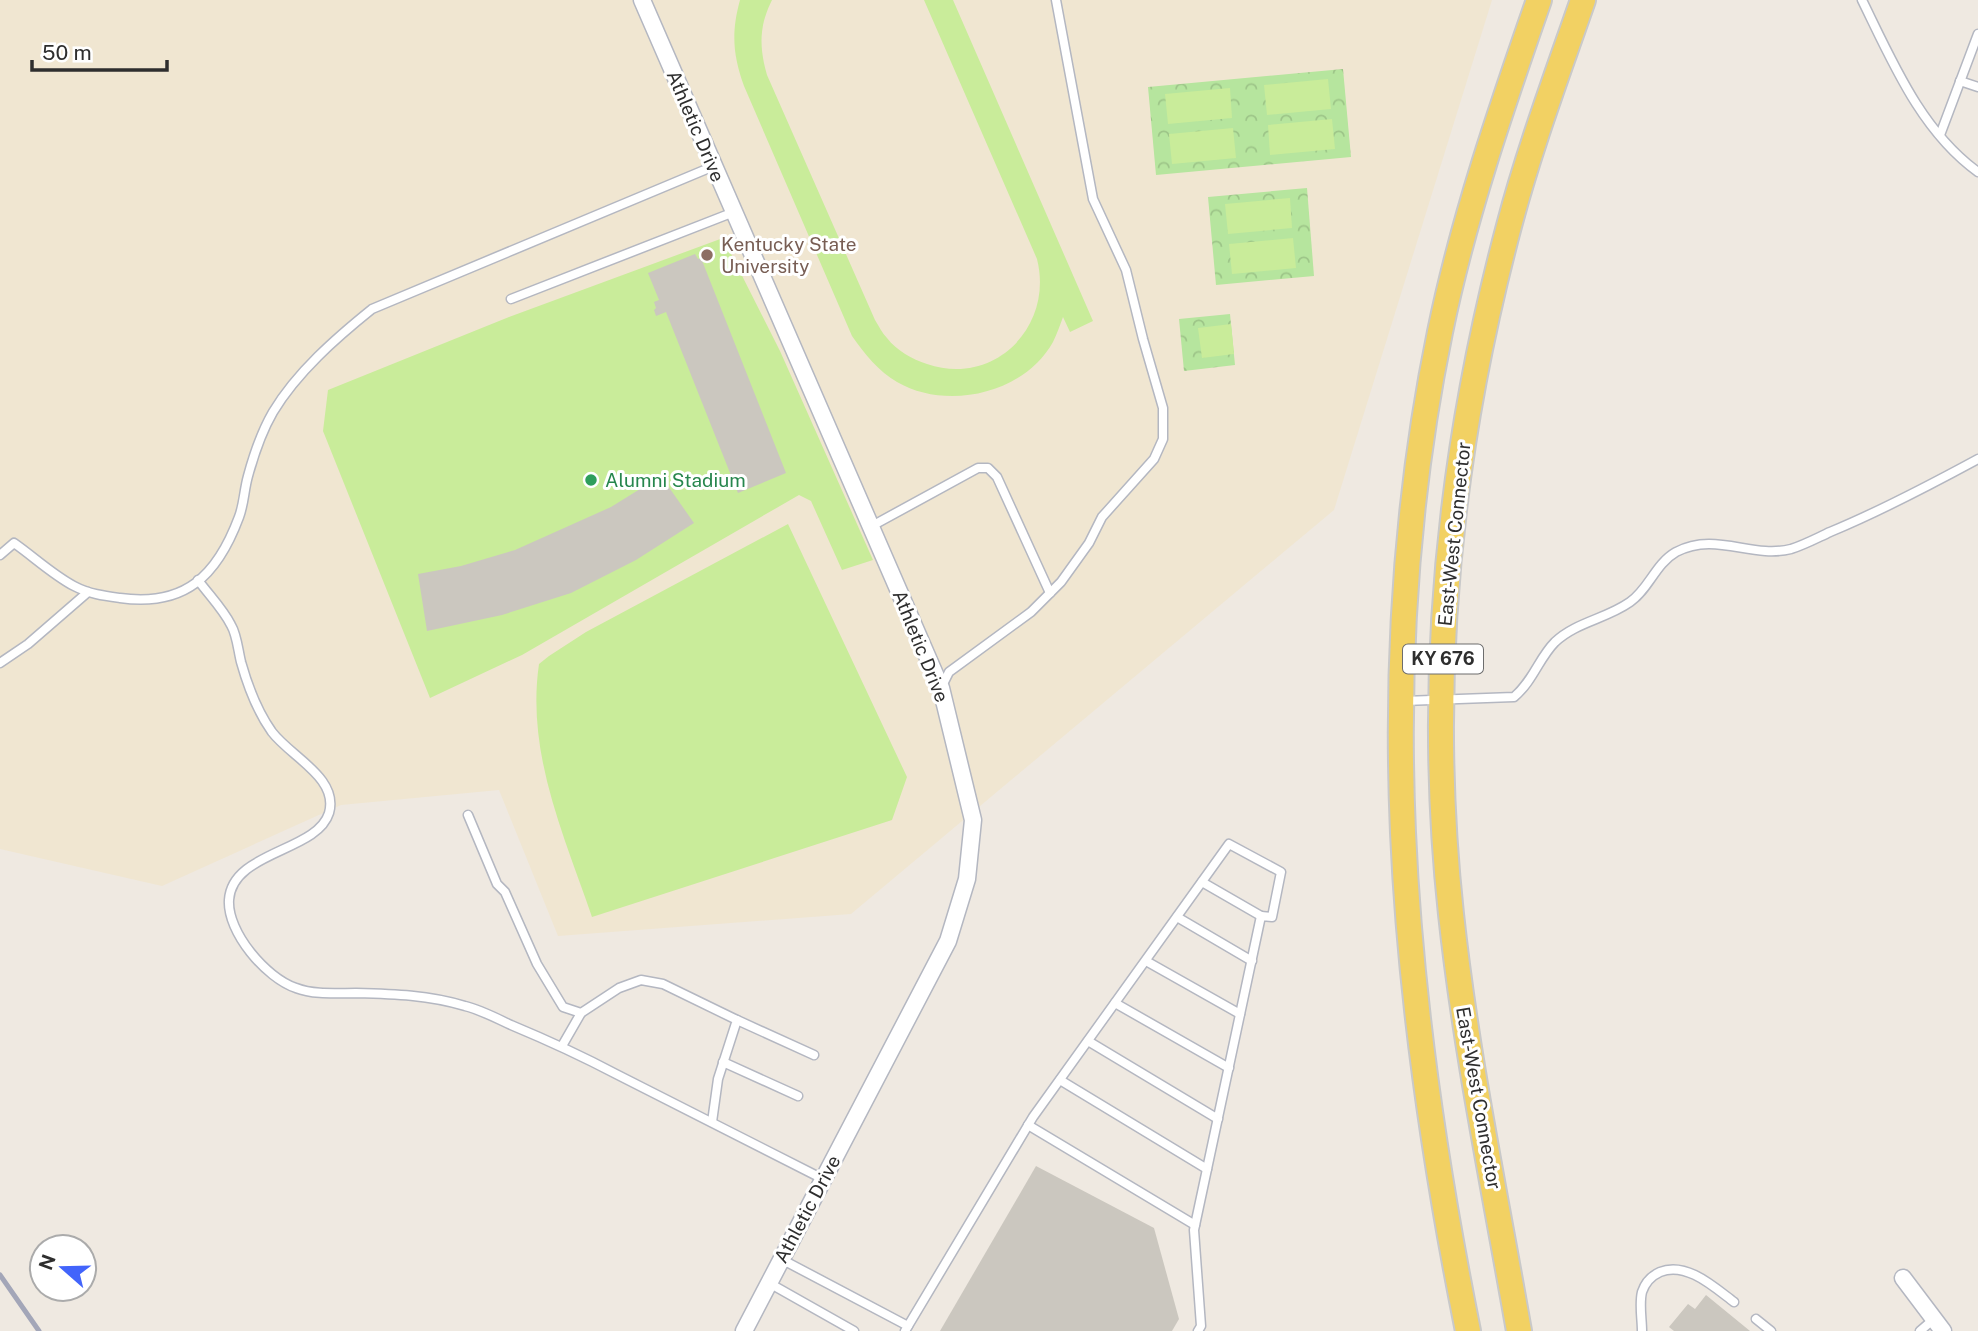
<svg xmlns="http://www.w3.org/2000/svg" width="1978" height="1331" font-family="'Public Sans',sans-serif">
	<style>
		.education { fill: #f0e6d1 }
		.park { fill: url(#park-crowns) }
		.pitch { fill: #c9ec9a }
		.building { fill: #cbc7bf }
		.lines { fill: none; stroke-linecap: round; stroke-linejoin: round }
		.lane-casing { stroke: #b4b7c1; stroke-width: 11 }
		.street-casing { stroke: #b4b7c1; stroke-width: 19 }
		.primary-casing { stroke: #c9c9c9; stroke-width: 28 }
		.lane { stroke: #fff; stroke-width: 8 }
		.street { stroke: #fff; stroke-width: 16 }
		.primary { stroke: #f2d163; stroke-width: 24 }
		.rail { stroke: #a3a6b8; stroke-width: 5 }
		.education-dot { fill: #8d6e63; stroke: #fff; stroke-width: 2.5 }
		.leisure-dot { fill: #2e9e5b; stroke: #fff; stroke-width: 2.5 }
		.labels { text-anchor: middle; stroke-width: 6; stroke-linejoin: round; paint-order: stroke }
		.shield { fill: #fff; stroke: #6d6d6d; stroke-width: 2 }
		.shield-label { font-size: 18px; font-weight: bold; fill: #2e2e2e }
		.street-label { font-size: 19px; fill: #2e2e2e; stroke: #fff }
		.education-label { font-size: 19px; fill: #785e54; stroke: #fff; text-anchor: start }
		.leisure-label { font-size: 19px; fill: #27864d; stroke: #fff; text-anchor: start }
	</style>
	<defs>
		<pattern id="park-crowns" width="20" height="18" patternUnits="userSpaceOnUse" patternTransform="scale(1.75)"><rect width="20" height="18" fill="#b6e59e"/><path d="M2 6a3 3 0 1 1 6 0M12 15a3 3 0 1 1 6 0" fill="none" stroke="#9dc588"/></pattern>
	</defs>
	<rect width="100%" height="100%" fill="#efe9e1"/>
	<polygon class="education" points="0,0 1492,0 1334,510 851,914 558,936 499,790 341,805 162,886 0,849"/>
	<g class="park">
		<polygon points="1343,69 1351,157 1156,175 1148,87"/>
		<polygon points="1307,188 1314,276 1216,285 1208,197"/>
		<polygon points="1230,314 1235,365 1184,371 1179,319"/>
	</g>
	<g class="pitch">
		<path d="M740 0H772C759 26 759 47 767 75L875 320C879 326 882 333 887 338 897 351 912 359 927 364 995 387 1054 326 1037 259L924 0H953L1093 321 1070 332 1063 317C1060 325 1057 334 1053 342 1024 394 947 411 897 382 879 372 864 353 852 336L744 86C733 55 731 33 740 0Z"/>
		<polygon points="1328,79 1331,109 1267,115 1264,85"/>
		<polygon points="1230,88 1232,118 1168,124 1165,94"/>
		<polygon points="1332,119 1335,149 1270,155 1268,125"/>
		<polygon points="1233,128 1236,158 1172,164 1169,134"/>
		<polygon points="1290,198 1292,228 1228,234 1225,204"/>
		<polygon points="723,238 780,351 873,560 842,570 811,501 799,495 522,655 430,698 323,431 328,390 509,317"/>
		<polygon points="1293,238 1296,268 1232,274 1229,244"/>
		<polygon points="1231,324 1234,354 1202,358 1198,328"/>
		<path d="M788 524 907 777 892 820 592 917C564 835 526 753 539 664L549 656 586 632Z"/>
	</g>
	<g class="building">
		<polygon points="695,254 698,259 701,258 786,473 738,493 666,312 656,316 654,310 656,308 654,302 659,300 648,273"/>
		<polygon points="661,476 694,523 636,560 571,593 502,615 427,631 418,574 461,566 515,550 611,507"/>
		<polygon points="1036,1166 1154,1228 1179,1319 1172,1331 940,1331"/>
		<polygon points="1706,1295 1750,1331 1674,1331 1669,1327 1688,1304 1695,1309"/>
	</g>
	<g class="lines">
		<g class="lane-casing">
			<g id="lane">
				<path d="M1862 0C1892 61 1921 131 1978 172"/>
				<polyline points="1960,81 1978,87"/>
				<polyline points="1940,135 1978,34"/>
				<polyline points="511,299 734,212"/>
				<polyline points="870,527 978,468 988,468 997,477 1050,593"/>
				<path d="M0 555 14 543C34 557 53 575 74 586 89 594 105 596 120 598 185 607 217 576 239 517 244 504 244 490 248 476 254 454 262 431 273 412 297 372 336 338 372 309L714 166"/>
				<path d="M198 580C209 595 223 609 231 625 237 635 238 650 241 662 248 687 257 711 272 732 291 757 339 778 329 813 317 852 232 851 229 900 227 932 266 978 296 988 314 995 336 993 356 993 394 994 429 995 465 1006 481 1010 496 1018 511 1025 547 1040 582 1056 616 1074 685 1109 754 1144 823 1179"/>
				<polyline points="0,663 28,644 88,592"/>
				<polyline points="942,686 949,672 1031,612 1061,582 1089,543 1102,517 1154,459 1163,439 1163,408 1143,339 1126,270 1093,199 1056,0"/>
				<path d="M1404 701 1514 697C1533 681 1539 658 1555 642 1576 622 1606 619 1630 602 1649 589 1655 564 1676 552 1716 531 1751 559 1791 549 1804 545 1817 538 1830 532 1881 511 1930 485 1978 459"/>
				<polyline points="468,815 497,884 505,892 537,964 563,1007 581,1013"/>
				<polyline points="1202,882 1261,916"/>
				<polyline points="1177,917 1252,961"/>
				<polyline points="1146,961 1240,1014"/>
				<polyline points="1115,1003 1229,1068"/>
				<polyline points="737,1020 814,1055"/>
				<polyline points="1088,1041 1218,1119"/>
				<polyline points="562,1046 581,1013 619,988 641,980 663,984 737,1020 718,1079 712,1122"/>
				<polyline points="723,1062 798,1096"/>
				<polyline points="1060,1080 1207,1169"/>
				<polyline points="1028,1125 1195,1225"/>
				<polyline points="781,1259 908,1326"/>
				<polyline points="769,1283 854,1331"/>
				<polyline points="1756,1319 1771,1331"/>
				<polyline points="905,1331 1033,1117 1229,844 1281,872 1272,917 1261,916 1194,1230 1201,1326 1198,1331"/>
				<path d="M1642 1331C1642 1319 1639 1304 1642 1292 1645 1283 1651 1276 1660 1272 1686 1261 1714 1287 1734 1302"/>
				<polyline points="1920,1331 1934,1319"/>
			</g>
		</g>
		<g class="street-casing">
			<g id="street">
				<polyline points="642,0 941,688 973,820 967,879 948,941 744,1331"/>
				<polyline points="1903,1278 1943,1331"/>
			</g>
		</g>
		<g class="primary-casing">
			<g id="primary">
				<path d="M1468 1331C1401 997 1371 669 1440 332 1463 219 1501 109 1539 0"/>
				<path d="M1519 1331C1495 1193 1466 1054 1451 914 1426 683 1449 451 1509 226 1529 150 1557 75 1583 0"/>
			</g>
		</g>
		<use href="#lane" class="lane"/>
		<use href="#street" class="street"/>
		<use href="#primary" class="primary"/>
		<polyline class="rail" points="0,1275 39,1331"/>
	</g>
	<circle class="education-dot" cx="707" cy="255" r="7"/>
	<circle class="leisure-dot" cx="591" cy="480" r="7"/>
	<g class="labels">
		<rect class="shield" x="1403" y="644.5" width="80" height="29" rx="5"/>
		<g class="shield-label">
			<text x="1443" y="665">KY 676</text>
		</g>
		<g class="street-label">
			<text transform="translate(696 126) rotate(67)" y="7">Athletic Drive</text>
			<text transform="translate(1454 534) rotate(-84)" y="7">East-West Connector</text>
			<text transform="translate(921 646) rotate(68)" y="7">Athletic Drive</text>
			<text transform="translate(1479 1098) rotate(80)" y="7">East-West Connector</text>
			<text transform="translate(807 1209) rotate(-62)" y="7">Athletic Drive</text>
		</g>
		<g class="education-label">
			<text x="721" y="251">Kentucky State<tspan x="721" dy="22">University</tspan></text>
		</g>
		<g class="leisure-label">
			<text x="605" y="487">Alumni Stadium</text>
		</g>
	</g>
	<g transform="translate(63 1268) rotate(290)"><circle r="33" fill="#ffffff" stroke="#ababab" stroke-width="2"/>
	<path d="M0-5L12 26L0 18L-12 26Z" fill="#4264fb"/>
	<text y="-10" font-size="19" font-weight="bold" text-anchor="middle" fill="#2e2e2e">N</text>
	</g>
	<path d="M32 60v10h135v-10" fill="none" stroke="#2e2e2e" stroke-width="3.5"/>
	<text x="42" y="60" font-size="21" fill="#2e2e2e" stroke="#ffffff" stroke-width="5" paint-order="stroke">50 m</text>
</svg>
